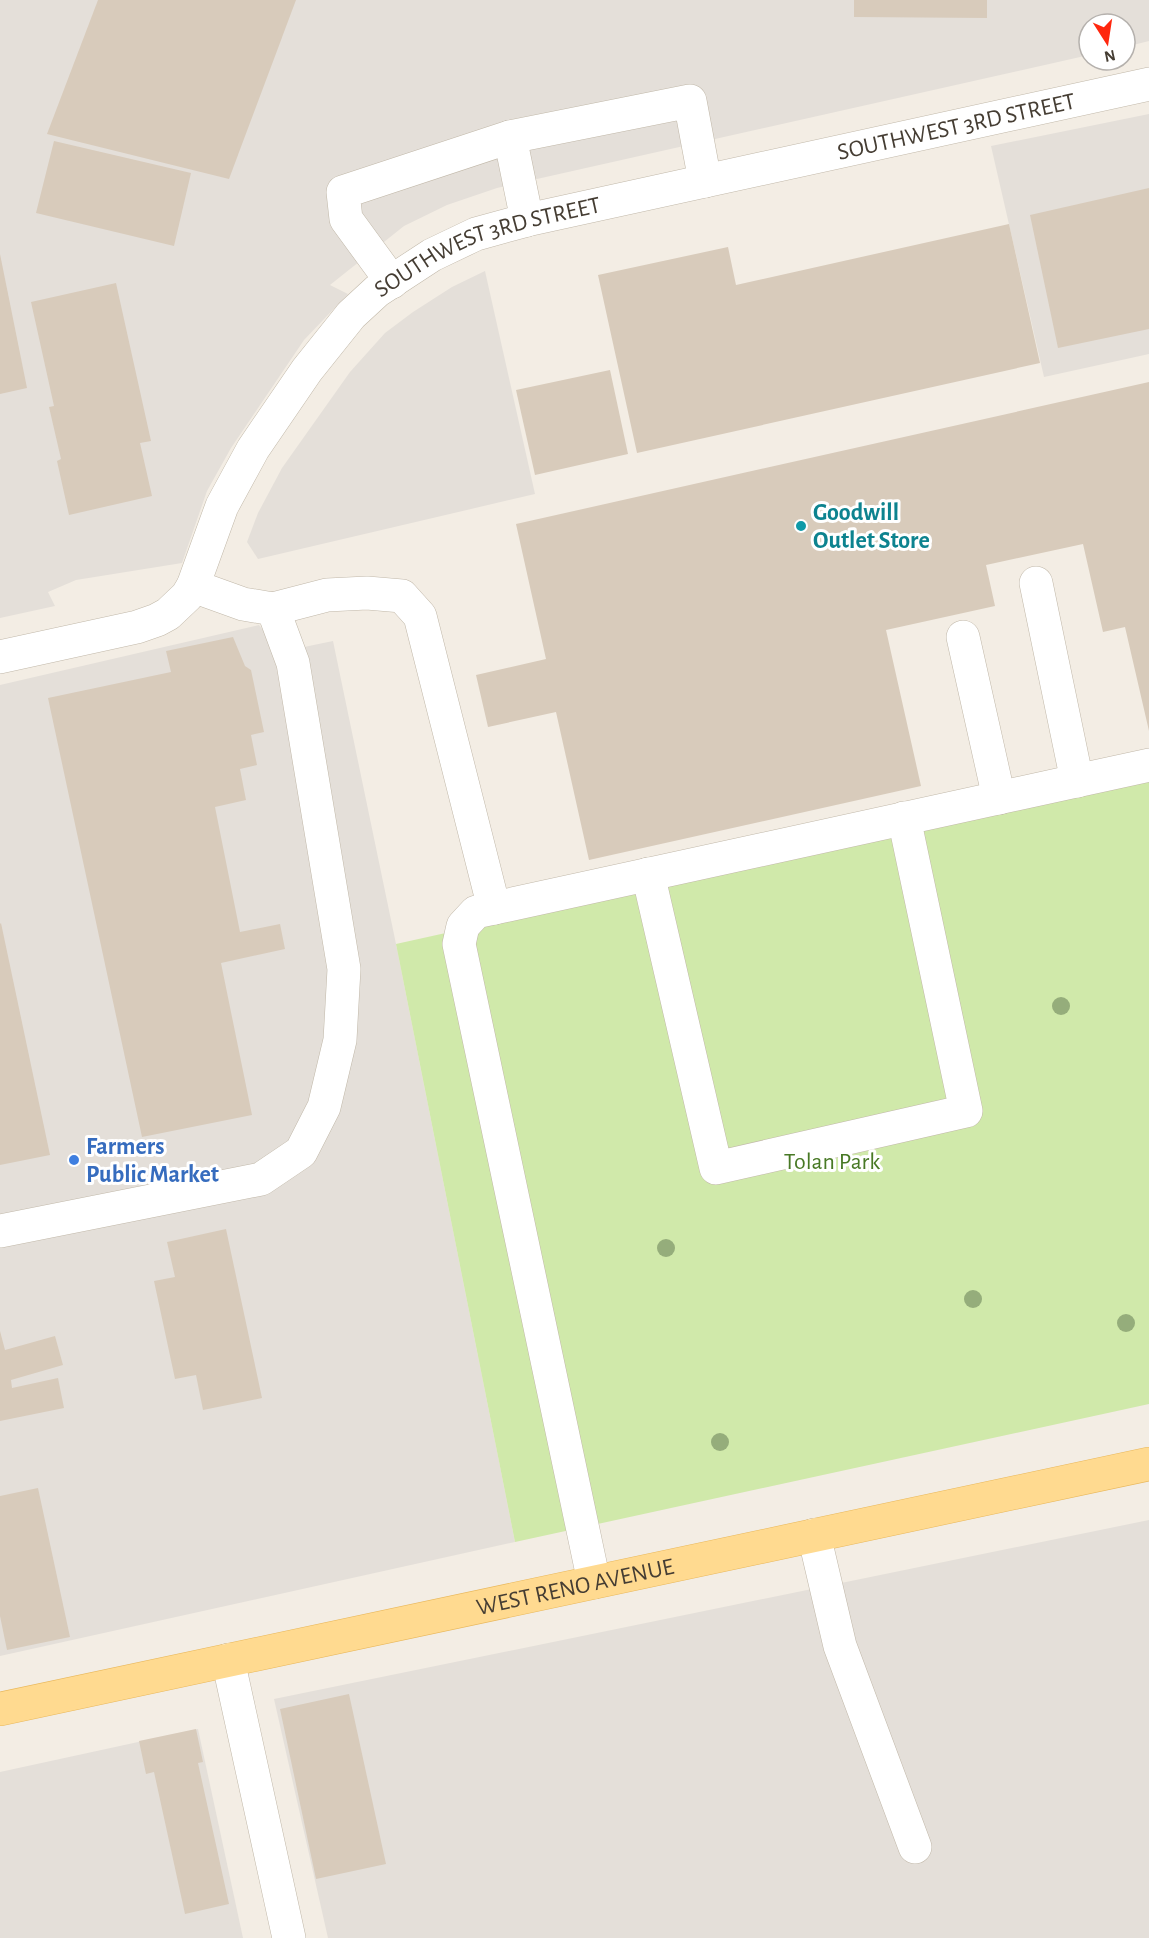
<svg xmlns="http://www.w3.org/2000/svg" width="1149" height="1938" font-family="'Alegreya Sans',sans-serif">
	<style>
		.industrial { fill: #e4dfd9 }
		.green { fill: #d0e9aa }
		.building { fill: #d8cbbb }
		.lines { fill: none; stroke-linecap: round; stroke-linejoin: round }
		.minor-casing { stroke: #c1b8a9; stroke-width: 34 }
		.major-casing { stroke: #e9b85c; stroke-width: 34 }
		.minor { stroke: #fff; stroke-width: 33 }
		.major { stroke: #ffda90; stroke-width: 33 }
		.tree { fill: #95ad7b }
		.culture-dot { fill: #0f9aa8; stroke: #fff; stroke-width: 2 }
		.shop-dot { fill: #3f7fe0; stroke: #fff; stroke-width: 2 }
		.labels { text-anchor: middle; stroke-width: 6; stroke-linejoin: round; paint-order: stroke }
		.street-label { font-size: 24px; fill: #453d33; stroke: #fff }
		.culture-label { font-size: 24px; font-weight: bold; fill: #0d838f; stroke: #fff; text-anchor: start }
		.shop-label { font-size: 24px; font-weight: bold; fill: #366cbe; stroke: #fff; text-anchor: start }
		.park-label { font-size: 24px; fill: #487925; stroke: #fff }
	</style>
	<rect width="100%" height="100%" fill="#f3ede4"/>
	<g class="industrial">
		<polygon points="0,0 1149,0 1149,41 1125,47 1125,24 1089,24 1089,55 497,188 447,205 404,226 330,285 348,294 304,340 231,448 207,491 182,563 76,580 48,592 55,606 0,618"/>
		<polygon points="1149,114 1149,354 1044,377 991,146"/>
		<polygon points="485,271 535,494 258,559 247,542 258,513 282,468 350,372 385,333 413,312 452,287"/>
		<polygon points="259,625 280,652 333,641 396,944 515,1542 0,1656 0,685"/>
		<polygon points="1149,1520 1149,1938 328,1938 274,1699"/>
		<polygon points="198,1729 243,1938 0,1938 0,1772"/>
	</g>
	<polygon class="green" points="1149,778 1149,1404 515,1542 396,944"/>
	<g class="building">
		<polygon points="98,0 296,0 229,179 47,134"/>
		<polygon points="854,0 987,0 987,18 854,17"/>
		<polygon points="54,141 191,173 174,246 36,213"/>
		<polygon points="1149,188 1149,329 1058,348 1030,215"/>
		<polygon points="1009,224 1040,363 637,453 598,275 728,247 736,285"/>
		<polygon points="0,254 27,388 0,394"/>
		<polygon points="116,283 151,441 140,443 152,496 69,515 57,461 61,459 49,407 54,406 31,302"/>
		<polygon points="610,370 628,454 535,475 516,390"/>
		<polygon points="1149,382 1149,731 1125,627 1103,632 1083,544 986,565 995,606 886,630 921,786 589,860 556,712 488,727 476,675 546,659 516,524"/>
		<polygon points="233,637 245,666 251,670 264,732 251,735 257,765 240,769 246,800 215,807 240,932 280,924 285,949 221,963 252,1115 142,1137 48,698 171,672 166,651"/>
		<polygon points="1,923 50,1155 0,1165 0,924"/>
		<polygon points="226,1229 262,1398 203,1410 196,1375 175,1379 154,1281 175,1277 167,1242"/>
		<polygon points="0,1331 5,1350 55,1336 63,1365 11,1380 12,1388 58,1378 64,1408 0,1421"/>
		<polygon points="38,1488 70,1637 7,1650 0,1616 0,1496"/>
		<polygon points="349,1694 386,1864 316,1879 280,1709"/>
		<polygon points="196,1729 203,1762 198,1763 229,1904 185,1914 154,1772 146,1774 139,1741"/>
	</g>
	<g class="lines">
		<g class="minor-casing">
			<g id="minor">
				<polyline points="510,137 527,220"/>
				<polyline points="392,282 346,219 343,192 510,137 690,101 705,181"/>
				<polyline points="1036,583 1077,781"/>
				<polyline points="273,609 327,595 367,593 402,596 420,616 494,908"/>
				<polyline points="963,637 999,798"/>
				<path id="s1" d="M0 657 137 627 157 620 168 614 187 596 193 586 222 506 253 449 307 370 351 315 377 291 432 255 476 234 527 220 1149 84"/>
				<polyline points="648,874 716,1168 966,1111 904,818"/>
				<polyline points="0,1231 261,1179 301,1152 324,1107 340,1040 344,969 293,663 273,609 243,604 193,586"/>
				<polyline points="814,1535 840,1646 915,1847"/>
				<polyline points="594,1582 459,944 463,926 476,912 1149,765"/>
				<polyline points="228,1660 289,1938"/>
			</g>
		</g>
		<g class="major-casing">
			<g id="major">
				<path id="s2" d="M0 1709 1149 1464"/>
			</g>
		</g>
		<use href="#minor" class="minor"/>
		<use href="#major" class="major"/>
	</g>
	<g class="tree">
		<circle cx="1061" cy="1006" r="9"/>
		<circle cx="666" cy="1248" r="9"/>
		<circle cx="973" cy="1299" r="9"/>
		<circle cx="1126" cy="1323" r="9"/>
		<circle cx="720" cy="1442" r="9"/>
	</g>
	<circle class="culture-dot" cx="801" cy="526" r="6"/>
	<circle class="shop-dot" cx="74" cy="1160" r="6"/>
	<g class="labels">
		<g class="street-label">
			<text dy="8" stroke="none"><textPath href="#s1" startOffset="1170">SOUTHWEST 3RD STREET</textPath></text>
			<text dy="8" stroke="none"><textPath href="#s1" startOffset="684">SOUTHWEST 3RD STREET</textPath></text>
			<text dy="8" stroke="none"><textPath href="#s2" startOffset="588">WEST RENO AVENUE</textPath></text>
		</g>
		<g class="culture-label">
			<text x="813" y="520">Goodwill<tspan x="813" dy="28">Outlet Store</tspan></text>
		</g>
		<g class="shop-label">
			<text x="86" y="1154">Farmers<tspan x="86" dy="28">Public Market</tspan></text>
		</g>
		<g class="park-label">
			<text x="832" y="1169">Tolan Park</text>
		</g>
	</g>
	<g transform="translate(1107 42) rotate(168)"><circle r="28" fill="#ffffff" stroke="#b5b1ad" stroke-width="1.5"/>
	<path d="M0-4.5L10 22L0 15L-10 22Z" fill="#ff270e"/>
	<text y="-9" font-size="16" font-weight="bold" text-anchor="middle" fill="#453d33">N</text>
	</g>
</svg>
